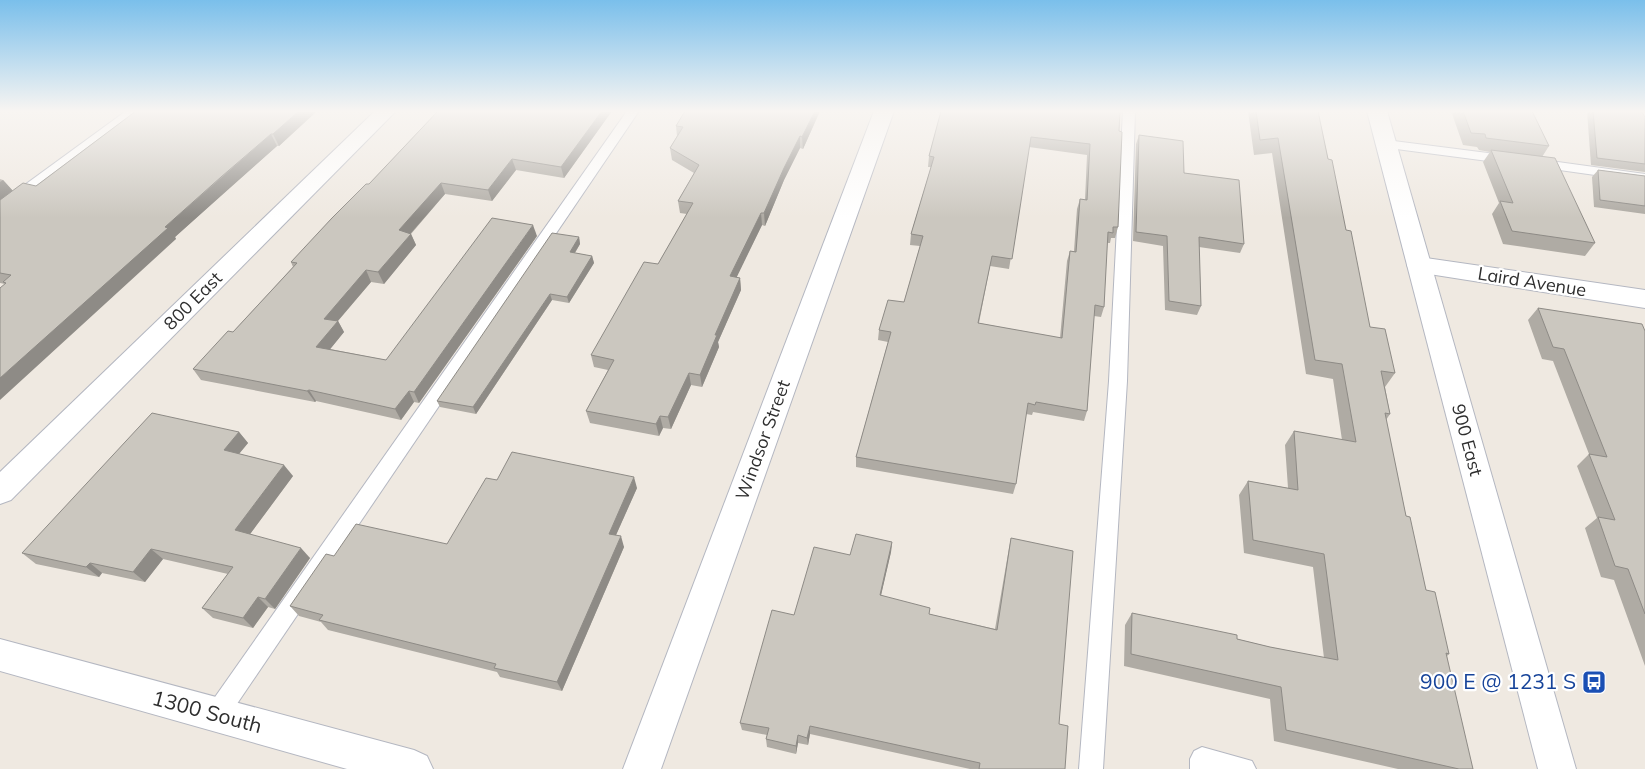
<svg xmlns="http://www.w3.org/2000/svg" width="1645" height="769" font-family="Mulish,sans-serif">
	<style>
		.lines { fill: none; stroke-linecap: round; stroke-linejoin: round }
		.service-casing { stroke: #b4b7c1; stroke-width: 2 }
		.minor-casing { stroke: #b4b7c1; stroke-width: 2 }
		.tertiary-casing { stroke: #b4b7c1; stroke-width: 2 }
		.service { fill: #fff; fill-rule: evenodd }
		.minor { fill: #fff; fill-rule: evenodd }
		.tertiary { fill: #fff; fill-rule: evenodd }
		.wall { fill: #afaba4; fill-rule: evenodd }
		.shaded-wall { fill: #8e8b86 }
		.building { fill: #cbc7bf; stroke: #8e8b86; fill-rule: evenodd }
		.labels { text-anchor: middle; stroke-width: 4.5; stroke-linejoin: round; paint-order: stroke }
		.street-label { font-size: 18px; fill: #2e2e2e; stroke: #fff }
		.near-transit-label { font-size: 21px; fill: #164399; stroke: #fff; text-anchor: end }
		.near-street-label { font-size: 21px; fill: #2e2e2e; stroke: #fff }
	</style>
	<rect width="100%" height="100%" fill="#efe9e1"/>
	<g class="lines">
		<g class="service-casing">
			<g id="service">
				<polygon points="126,111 140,111 5,213 0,215 0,203"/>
				<polygon points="627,111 639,111 224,723 216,726 208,723 204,715 208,707"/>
				<polygon points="1123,111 1135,111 1127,381 1103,769 1079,769 1109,381"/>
				<polygon points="1386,140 1511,156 1518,160 1511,164 1381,147 1379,144 1381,141"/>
				<polygon points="1536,159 1645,174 1645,182 1531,166 1529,163 1531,160"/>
				<polygon points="1202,747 1252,761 1256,769 1190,769 1190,759 1194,751"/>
			</g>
		</g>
		<g class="minor-casing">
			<g id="minor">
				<polygon points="375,111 396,111 11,500 0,504 0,472"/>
				<polygon points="874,111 894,111 661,769 623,769"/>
				<polygon points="1419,257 1645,290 1645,308 1410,271 1407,265 1410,259"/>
			</g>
		</g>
		<g class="tertiary-casing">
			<g id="tertiary">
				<polygon points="1367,111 1387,111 1576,769 1538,769"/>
				<polygon points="0,639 414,750 427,756 433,769 347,769 0,671"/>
			</g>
		</g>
		<use href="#service" class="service"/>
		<use href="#minor" class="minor"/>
		<use href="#tertiary" class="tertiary"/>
	</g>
	<g class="wall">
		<polygon points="136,111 317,111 279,146 277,146 228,189 175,237 176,239 5,284 0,283 0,179 3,180 13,191 36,186"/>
		<polygon points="438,111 612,111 564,178 516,170 492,201 445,194 411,234 416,245 384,284 371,282 338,321 344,332 330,349 386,360 537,236 419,403 414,402 401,420 316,401 315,402 201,380 193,369 233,332 293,267 291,262 369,184"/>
		<polygon points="685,111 820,111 803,149 800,148 784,180 765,226 762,225 736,277 740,278 741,290 718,342 719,347 702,387 691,385 671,429 663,428 659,436 590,423 586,411 608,370 594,367 591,355 658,264 687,214 680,213 678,201 694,173 672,160 670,148 677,136 676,126"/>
		<path d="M941 111 1119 131 1118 227 1115 238H1111L1110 243H1107L1104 307 1101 317 1094 316 1087 411 1084 421 1033 412 1032 415 1026 414 1016 484 1013 494 856 467V457L888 342 878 340 879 330 904 302 920 246 910 245 911 234 931 167H928L929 156ZM1029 147 1087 155 1085 200 1080 199 1077 209 1074 251H1070L1067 261 1060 338 979 323 990 266 1009 269Z"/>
		<polygon points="1248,111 1318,111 1328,159 1370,327 1395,373 1385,387 1390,414 1386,420 1406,516 1426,590 1449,654 1447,656 1459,769 1398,769 1274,741 1270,699 1124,666 1125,625 1132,613 1270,647 1324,658 1313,567 1244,553 1239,495 1248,481 1288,488 1285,445 1294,431 1342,440 1333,379 1306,374 1272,153 1254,155"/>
		<polygon points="1451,111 1532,111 1549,146 1542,157 1595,243 1585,256 1503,244 1492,214 1499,203 1483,162 1490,152 1479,150 1477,147 1463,145"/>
		<polygon points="1587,111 1641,111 1645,117 1645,172 1591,165"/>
		<polygon points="1139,135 1184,173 1244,244 1240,253 1199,247 1201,306 1197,315 1165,310 1163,246 1133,241 1136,144"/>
		<polygon points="1598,170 1645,176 1645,214 1594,207 1592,177"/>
		<polygon points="579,237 580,244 575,253 592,256 594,263 569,303 552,300 476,414 440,407 437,401"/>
		<polygon points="1538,308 1645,331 1645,666 1614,580 1601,577 1585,528 1597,518 1577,466 1589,454 1553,361 1542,359 1528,320"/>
		<polygon points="239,432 248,443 239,454 293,476 250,534 310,558 275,609 268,607 253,628 213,618 202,608 228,574 163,559 145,582 102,573 99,577 36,564 22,553"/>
		<polygon points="497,480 637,488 616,535 624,547 562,691 500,677 497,672 328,630 321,622 299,616 290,606 334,556 447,544"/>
		<polygon points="1011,538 1059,724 1065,769 970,769 810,734 808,745 798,743 796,754 767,747 766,739 767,735 742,730 740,723 850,555 892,542 891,552 881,595 929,614 995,629 1009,548"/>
	</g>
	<g class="shaded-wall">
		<polygon points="299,111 317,111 279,146 273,134"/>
		<polygon points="602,111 612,111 564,178 561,167"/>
		<polygon points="815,111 820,111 803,149 802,137"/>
		<polygon points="271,134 277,146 175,237 176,239 0,400 0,378 165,227"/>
		<polygon points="800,136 800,148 784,180 765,226 764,213 784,168"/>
		<polygon points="512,159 516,170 492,201 488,190"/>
		<polygon points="3,180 13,191 0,201 0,182"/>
		<polygon points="441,183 445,194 404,241 399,230"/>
		<polygon points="761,213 762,225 731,289 730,276"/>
		<polygon points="533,225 537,236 419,403 414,392"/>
		<polygon points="411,234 416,245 384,284 378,272"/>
		<polygon points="579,237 580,244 571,259 570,252"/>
		<polygon points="592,256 594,263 569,303 567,297"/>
		<polygon points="366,270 371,282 330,330 324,319"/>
		<polygon points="740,278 741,290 718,342 719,347 702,387 700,375 715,335"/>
		<polygon points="550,294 552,300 476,414 473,407"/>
		<polygon points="338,321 344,332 323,358 316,347"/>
		<polygon points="689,373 691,385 671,429 668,417"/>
		<polygon points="309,390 316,401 315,402 307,391"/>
		<polygon points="409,391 414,402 401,420 395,409"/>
		<polygon points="660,416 663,428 659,436 656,424"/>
		<polygon points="239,432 248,443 233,461 224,450"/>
		<polygon points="284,465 293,476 245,541 235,530"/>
		<polygon points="634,477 637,488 612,544 609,534"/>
		<polygon points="621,536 624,547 562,691 557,682"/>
		<polygon points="892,542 891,552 879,604 880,595"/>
		<polygon points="301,548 310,558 275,609 265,599"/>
		<polygon points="151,549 163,559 145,582 133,572"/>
		<polygon points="90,563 102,573 99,577 86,567"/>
		<polygon points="258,597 268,607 253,628 243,618"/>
		<polygon points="810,726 810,734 808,745 807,738"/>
		<polygon points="798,735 798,743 796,754 796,746"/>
	</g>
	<g class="building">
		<polygon points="136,111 299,111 273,134 271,134 221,177 165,227 168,228 0,378 0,288 6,283 3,282 11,275 0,273 0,200 23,183 36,186"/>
		<polygon points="438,111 602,111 561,167 512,159 488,190 441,183 399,230 411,234 378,272 366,270 324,319 338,321 316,347 386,360 492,218 533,225 414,392 409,391 395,409 309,390 307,391 193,369 228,331 233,332 297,263 291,262 332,218 366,184 369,184"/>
		<polygon points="685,111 815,111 802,137 800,136 784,168 764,213 761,213 730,276 740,278 715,335 717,335 700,375 689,373 668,417 660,416 656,424 586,411 614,360 591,355 644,262 658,264 693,203 678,201 699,165 670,148 683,127 676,126"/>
		<path d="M941 111H1120L1119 131 1122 132 1118 227H1113V233L1108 232 1104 307 1095 305 1087 411 1036 402 1035 405 1028 403 1016 484 856 457 891 332 879 330 888 300 904 302 923 236 911 234 934 157 929 156ZM1031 137 1090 144 1087 200 1080 199 1076 252 1070 251 1062 338 978 323 992 256 1012 259Z"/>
		<polygon points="1256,111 1318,111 1328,159 1332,160 1346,230 1351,231 1370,327 1385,329 1395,373 1381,371 1390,414 1385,413 1406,516 1410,517 1426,590 1435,592 1449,654 1446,653 1473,769 1459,769 1286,730 1281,687 1131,654 1132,613 1237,635 1237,639 1270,647 1338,660 1324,554 1253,540 1248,481 1298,490 1294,431 1356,442 1342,364 1315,360 1278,138 1260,140"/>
		<polygon points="1463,111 1532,111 1549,146 1486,138 1485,134 1471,133"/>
		<polygon points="1593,111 1641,111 1645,117 1645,164 1597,158"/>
		<polygon points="1139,135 1183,141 1184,173 1239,180 1244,244 1199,237 1201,306 1169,301 1167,236 1136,232"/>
		<polygon points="1491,150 1555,158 1595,243 1512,231 1500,201 1513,203"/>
		<polygon points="1598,170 1645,176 1645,206 1600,200"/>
		<polygon points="552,233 579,237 570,252 592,256 567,297 550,294 473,407 437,401"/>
		<polygon points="1538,308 1642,324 1645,331 1645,614 1628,569 1615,566 1598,517 1615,520 1589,454 1607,457 1564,349 1553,347"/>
		<polygon points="152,413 239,432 224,450 284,465 235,530 301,548 265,599 258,597 243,618 202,608 233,567 151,549 133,572 90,563 86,567 22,553"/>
		<polygon points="512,452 634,477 609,534 621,536 557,682 494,668 496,664 319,620 323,615 290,606 326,554 334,556 356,524 447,544 486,478 497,480"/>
		<polygon points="856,534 892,542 880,595 930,608 929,614 997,630 1011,538 1073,551 1059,724 1068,726 1065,769 979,769 980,763 810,726 807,738 798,735 796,746 766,739 769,728 740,723 772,610 794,615 814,547 850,555"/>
	</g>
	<linearGradient id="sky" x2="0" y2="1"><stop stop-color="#7abfeb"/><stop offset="0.51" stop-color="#f8f5f2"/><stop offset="1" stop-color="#f8f5f2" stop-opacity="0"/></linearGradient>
	<rect width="1645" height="218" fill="url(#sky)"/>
	<defs>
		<g id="bus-square" transform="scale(1.25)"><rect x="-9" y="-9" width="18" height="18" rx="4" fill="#1a4fb4" stroke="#fff"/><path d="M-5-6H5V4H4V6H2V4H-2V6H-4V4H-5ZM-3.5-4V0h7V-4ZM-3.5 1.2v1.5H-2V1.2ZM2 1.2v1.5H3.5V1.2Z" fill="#fff"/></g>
	</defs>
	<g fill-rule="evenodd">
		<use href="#bus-square" x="1594" y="682"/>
	</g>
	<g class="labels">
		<g class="street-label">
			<text transform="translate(1532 282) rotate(9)" y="6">Laird Avenue</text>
			<text transform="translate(193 301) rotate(-45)" y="6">800 East</text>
			<text transform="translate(763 440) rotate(-70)" y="6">Windsor Street</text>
			<text transform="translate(1467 440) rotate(75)" y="6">900 East</text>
		</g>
		<g class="near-transit-label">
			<text x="1576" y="689">900 E @ 1231 S</text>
		</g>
		<g class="near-street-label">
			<text transform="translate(207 712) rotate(15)" y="7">1300 South</text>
		</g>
	</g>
</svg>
